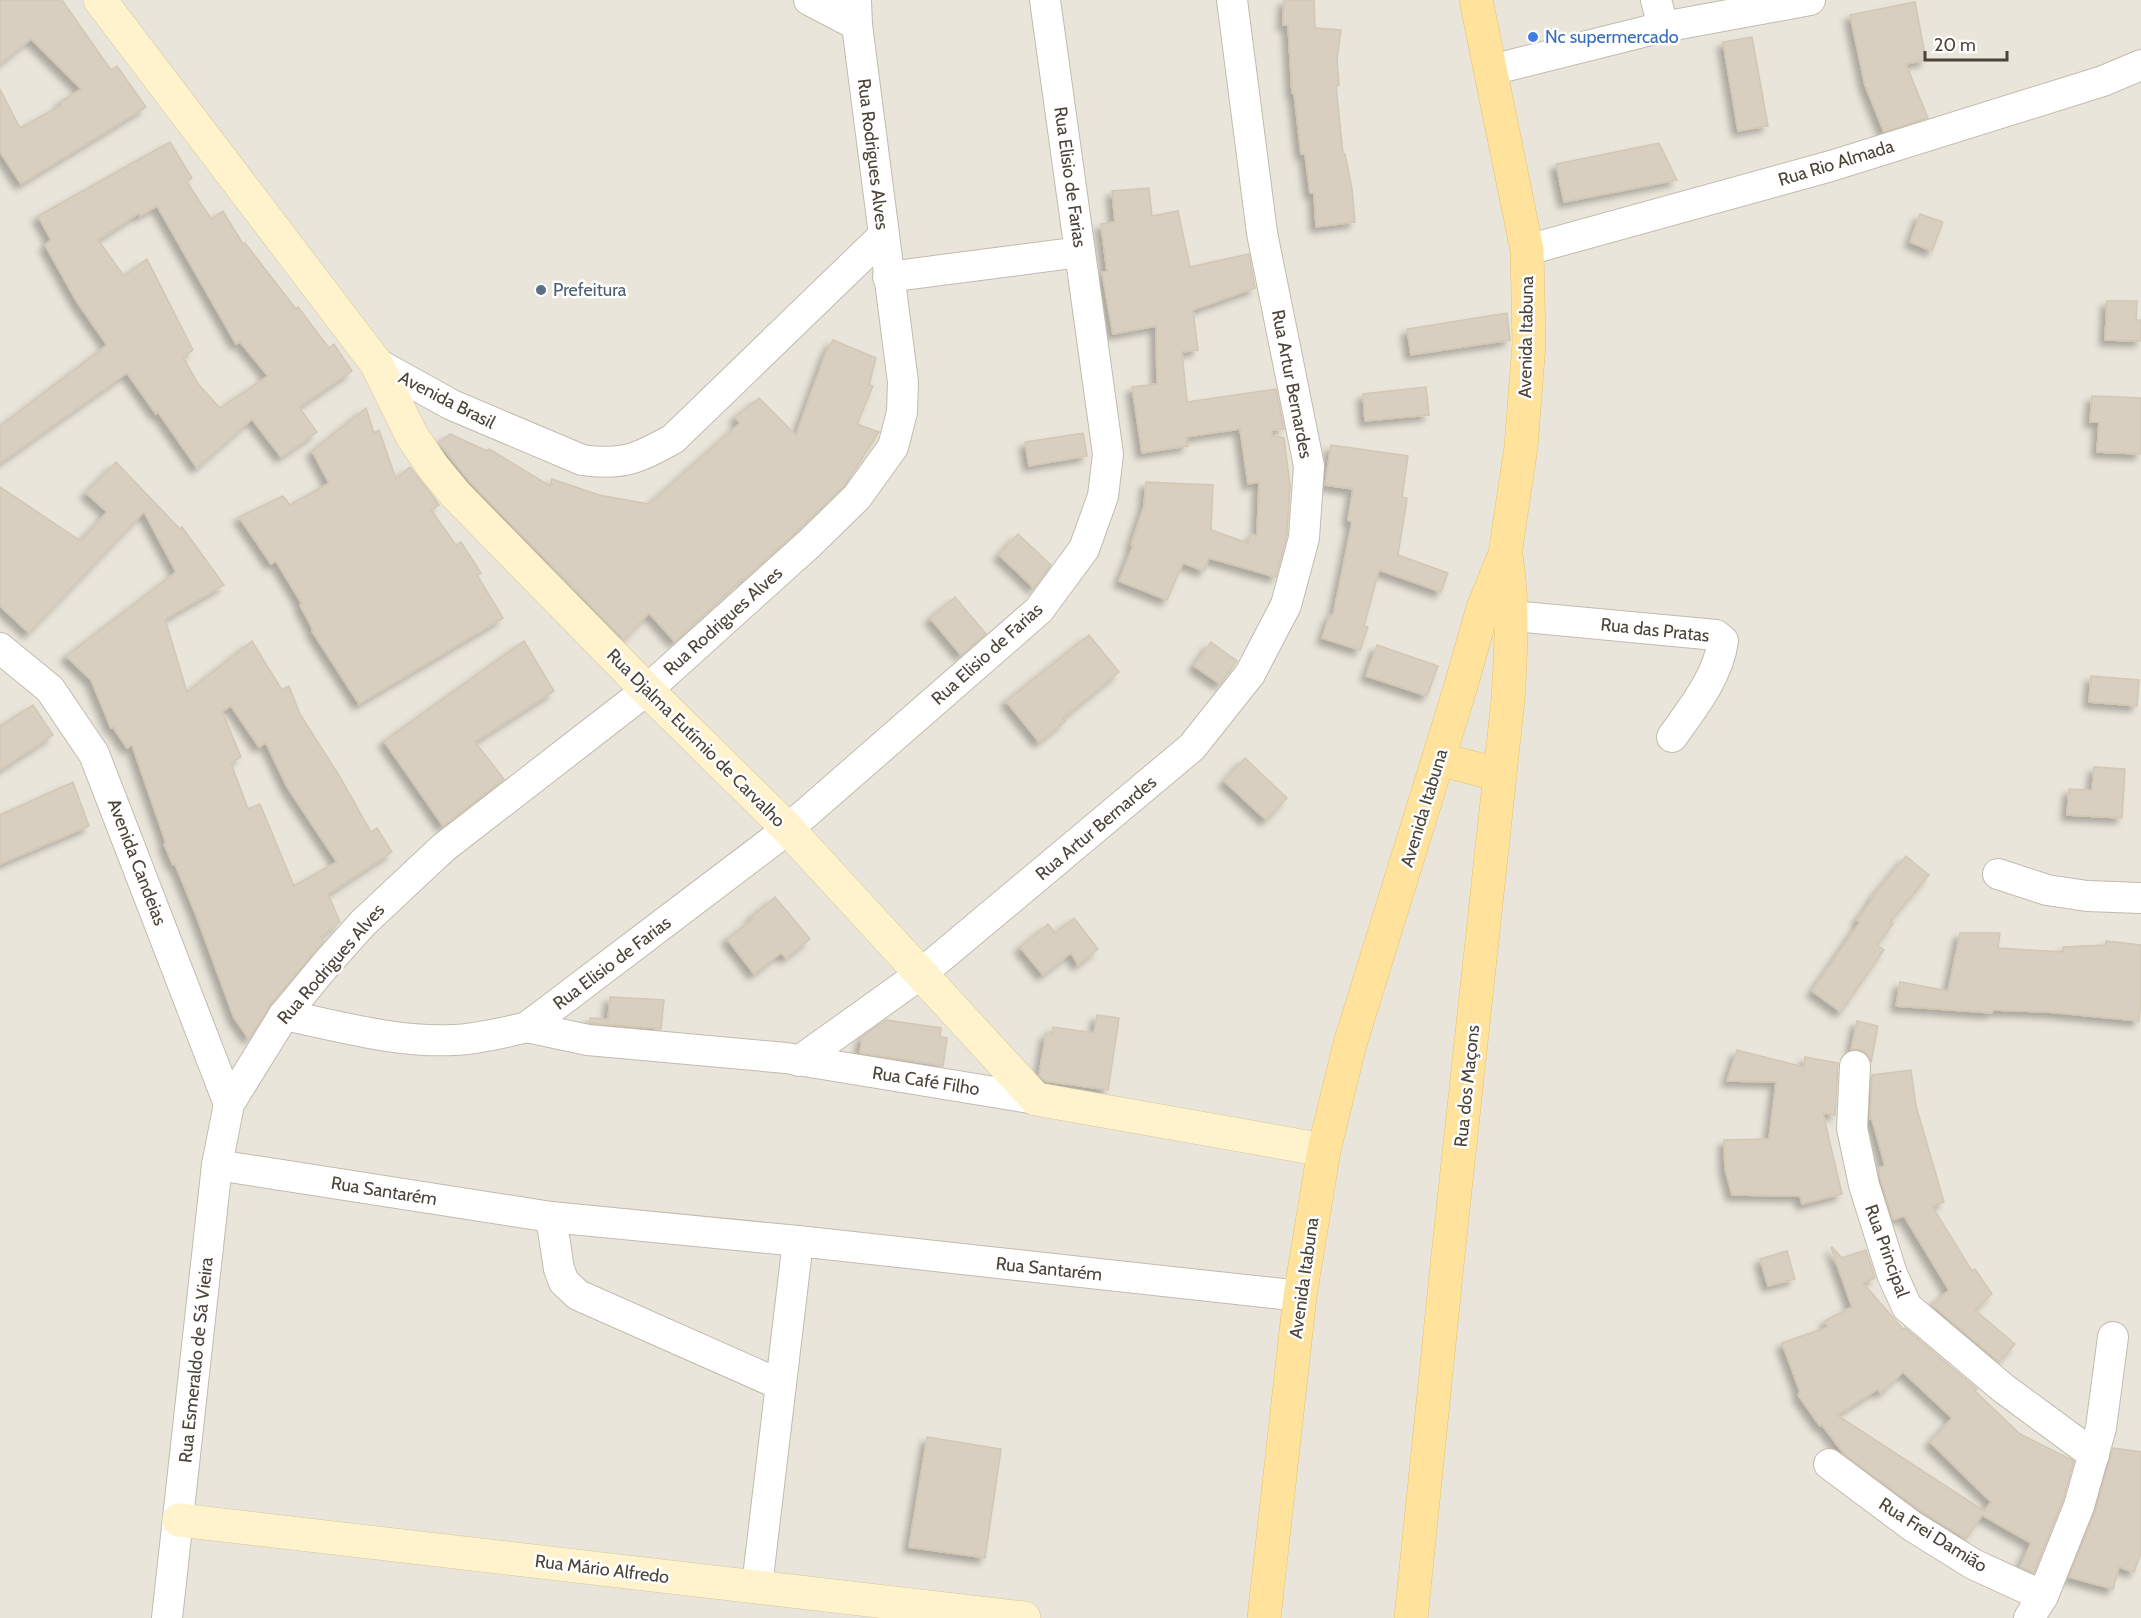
<svg xmlns="http://www.w3.org/2000/svg" width="2141" height="1618" font-family="Cabin,sans-serif">
	<style>
		.residential { fill: #eae5da }
		.building { fill: #d8cfc1; stroke: #d3c7b4; stroke-width: 1.5; fill-rule: evenodd; filter: url(#shadow) }
		.lines { fill: none; stroke-linecap: round; stroke-linejoin: round }
		.street-casing { stroke: #c2bbae; stroke-width: 32 }
		.secondary-casing { stroke: #d6c79b; stroke-width: 34 }
		.primary-casing { stroke: #e6c16a; stroke-width: 34 }
		.street { stroke: #fff; stroke-width: 30 }
		.secondary { stroke: #fff3cd; stroke-width: 33 }
		.primary { stroke: #ffe39c; stroke-width: 33 }
		.shop-dot { fill: #3f7fe0; stroke: #fff; stroke-width: 2 }
		.service-dot { fill: #5c6f8a; stroke: #fff; stroke-width: 2 }
		.labels { text-anchor: middle; stroke-width: 5; stroke-linejoin: round; paint-order: stroke }
		.shop-label { font-size: 18px; fill: #366cbe; stroke: #fff; text-anchor: start }
		.street-label { font-size: 18px; fill: #4b4439; stroke: #fff }
		.service-label { font-size: 18px; fill: #4e5e75; stroke: #fff; text-anchor: start }
	</style>
	<defs>
		<filter id="shadow"><feDropShadow dx="-5.5" dy="5.5" stdDeviation="3" flood-color="#0004"/></filter>
	</defs>
	<rect width="100%" height="100%" fill="#f6f3ec"/>
	<rect class="residential" x="0" y="0" width="2141" height="1618"/>
	<g class="building">
		<polygon points="0,0 62,0 111,70 117,66 146,107 21,184 0,152 0,89 20,128 62,105 60,102 81,89 31,39 0,64"/>
		<polygon points="1284,0 1314,0 1315,28 1341,30 1337,59 1339,85 1336,86 1343,154 1345,154 1352,189 1355,222 1316,227 1314,193 1310,193 1305,154 1301,154 1294,93 1292,93 1288,25 1283,25"/>
		<polygon points="1915,2 1926,60 1906,64 1928,118 1884,132 1865,85 1850,15"/>
		<polygon points="1752,37 1768,126 1738,131 1723,42"/>
		<path d="M170 142 192 178 187 182 211 219 223 211 243 244 245 243 296 309 298 307 329 348 334 344 352 371 299 407 317 432 281 457 252 419 197 468 158 412 156 414 127 373 0 463V426L107 345 77 302 45 245 51 240 38 216ZM157 206 236 344 240 342 268 376 220 408 199 385 183 357 193 350 147 259 124 276 98 240 139 213 140 216Z"/>
		<polygon points="1659,143 1677,180 1564,202 1556,164"/>
		<polygon points="1149,188 1152,216 1178,211 1190,267 1249,254 1255,288 1193,310 1198,350 1182,352 1187,402 1276,389 1284,429 1272,430 1272,436 1284,438 1290,485 1287,535 1276,577 1209,558 1204,571 1183,563 1167,600 1119,581 1133,546 1131,545 1144,506 1146,482 1213,485 1211,530 1248,543 1251,534 1257,536 1259,482 1248,484 1240,429 1186,437 1188,446 1142,453 1132,387 1157,384 1156,326 1113,334 1102,272 1107,272 1101,224 1115,222 1112,191"/>
		<polygon points="1920,214 1943,222 1932,251 1910,242"/>
		<polygon points="2107,301 2137,301 2136,320 2141,320 2141,341 2105,340"/>
		<polygon points="1507,313 1510,340 1411,355 1407,329"/>
		<polygon points="833,340 876,358 869,385 873,386 857,424 879,432 845,485 794,534 743,580 742,579 675,642 649,613 624,640 470,482 439,443 450,434 487,451 489,449 550,486 552,479 599,495 649,504 740,423 735,417 759,398 796,435 825,355"/>
		<polygon points="1426,387 1429,415 1365,421 1363,394"/>
		<polygon points="2092,396 2141,398 2141,454 2097,452 2099,422 2090,422"/>
		<polygon points="366,408 374,433 379,430 396,479 410,467 435,499 439,505 431,510 456,545 461,542 481,573 477,575 503,618 359,704 312,631 313,630 300,605 302,604 276,561 271,564 239,517 283,496 290,505 329,483 312,451"/>
		<polygon points="1083,433 1087,456 1029,466 1025,442"/>
		<polygon points="1331,445 1408,456 1402,497 1407,498 1398,555 1448,573 1441,592 1379,570 1364,626 1368,627 1360,650 1322,638 1330,615 1333,616 1352,522 1348,520 1353,489 1325,485"/>
		<path d="M116 462 180 529 182 527 224 585 165 619 187 692 252 641 282 690 289 686 300 714 340 777 371 832 377 828 392 852 328 894 340 922 321 937 324 941 271 1004 249 1039 234 1018 196 915 175 864 173 865 164 844 166 843 132 745 127 748 113 727 111 728 91 680 66 656 176 572 144 512 29 633 0 606V487L81 541 107 512 86 493ZM231 706 259 747 266 743 287 787 337 862 294 886 260 804 248 809 231 763 241 757 222 711Z"/>
		<polygon points="1018,534 1051,565 1034,588 999,555"/>
		<polygon points="955,597 986,634 961,655 930,618"/>
		<polygon points="1089,635 1119,672 1063,718 1065,721 1039,742 1006,701"/>
		<polygon points="524,641 554,691 475,742 504,779 443,826 384,741"/>
		<polygon points="1211,642 1237,661 1220,684 1194,666"/>
		<polygon points="1377,645 1438,666 1427,696 1366,676"/>
		<polygon points="2091,676 2139,680 2137,706 2089,702"/>
		<polygon points="33,705 53,735 0,770 0,726"/>
		<polygon points="1245,758 1287,798 1266,820 1224,781"/>
		<polygon points="2094,767 2125,769 2122,818 2067,815 2069,789 2092,790"/>
		<polygon points="73,782 89,826 0,864 0,815"/>
		<polygon points="1906,856 1929,875 1890,922 1893,924 1877,945 1884,950 1841,1012 1812,991 1860,922 1857,920 1872,900 1871,899"/>
		<polygon points="775,897 810,939 786,958 781,953 754,974 727,939 753,919 751,917"/>
		<polygon points="1074,918 1098,949 1078,965 1071,953 1043,975 1020,947 1048,924 1055,933"/>
		<polygon points="1960,933 2000,933 1998,948 2063,952 2063,947 2105,945 2106,941 2141,945 2141,999 2139,1021 2048,1012 1993,1010 1992,1013 1896,1006 1900,982 1948,991"/>
		<polygon points="610,997 664,1000 661,1029 589,1023 590,1018 608,1019"/>
		<polygon points="1097,1015 1119,1018 1108,1090 1045,1081 1039,1075 1046,1033 1052,1034 1053,1027 1094,1033"/>
		<polygon points="886,1020 941,1028 940,1037 947,1038 943,1066 860,1053 862,1037"/>
		<polygon points="1857,1021 1878,1026 1871,1062 1870,1058 1864,1051 1856,1049 1851,1050"/>
		<polygon points="1737,1050 1804,1067 1805,1057 1838,1063 1835,1115 1823,1113 1842,1194 1802,1204 1800,1196 1732,1195 1725,1169 1724,1140 1769,1139 1776,1082 1727,1081"/>
		<polygon points="1911,1070 1916,1106 1944,1202 1932,1206 1972,1271 1975,1269 1992,1294 1975,1310 2015,1344 1999,1362 1932,1305 1949,1290 1904,1216 1893,1220 1881,1181 1878,1168 1885,1166 1872,1119 1870,1119 1872,1075"/>
		<path d="M1832 1247 1842 1258 1866 1250 1875 1278 1863 1283 1903 1329 1905 1328 1977 1389 1975 1391 2020 1434 2074 1461 2063 1500 2034 1573 2020 1567 2031 1543 1982 1515 1966 1539 1922 1512 1844 1454 1822 1425 1820 1426 1798 1395 1800 1392 1782 1343 1828 1327 1825 1321 1852 1307 1831 1248ZM1903 1372 1952 1418 1930 1442 1991 1502 1984 1511 1837 1415 1878 1389 1881 1393Z"/>
		<polygon points="1787,1251 1795,1279 1768,1286 1760,1259"/>
		<polygon points="927,1437 1001,1449 985,1558 909,1547"/>
		<polygon points="2113,1448 2141,1452 2141,1552 2134,1572 2119,1567 2113,1589 2069,1577 2095,1512"/>
	</g>
	<g class="lines">
		<g class="street-casing">
			<g id="street">
				<polyline points="809,0 857,25"/>
				<polyline points="1656,0 1663,27"/>
				<polyline points="1491,70 1663,27 1810,0"/>
				<polyline points="1527,250 1831,166 2103,81 2141,65"/>
				<polyline points="888,277 1080,252"/>
				<path d="M376 363 452 405 582 460C623 466 639 458 673 439L883 236"/>
				<path d="M1513 616 1716 635 1723 641C1718 677 1692 709 1672 737"/>
				<polyline points="0,648 50,689 94,754 229,1104"/>
				<polyline points="1998,874 2047,890 2087,896 2141,898"/>
				<path d="M284 1015C339 1026 397 1043 454 1040 478 1039 503 1033 527 1027L788 829 1039 610 1084 549 1103 496 1108 454 1045 0"/>
				<polyline points="527,1027 588,1040 786,1058 1036,1099"/>
				<polyline points="799,1061 922,973 1192,747 1250,674 1286,605 1304,538 1309,466 1262,233 1232,0"/>
				<polyline points="1855,1066 1852,1128 1864,1185 1892,1274 1907,1307 2003,1388 2094,1455"/>
				<polyline points="217,1165 551,1217 798,1241 1300,1296"/>
				<polyline points="551,1217 559,1269 564,1282 578,1295 781,1385"/>
				<polyline points="1829,1464 1912,1526 1973,1564 2043,1596"/>
				<polyline points="757,1586 798,1241"/>
				<polyline points="167,1618 217,1165 229,1104 284,1015 328,962 363,923 443,848 647,690 810,543 857,497 893,447 902,412 903,382 857,25 856,0"/>
				<polyline points="2029,1618 2043,1596 2079,1506 2101,1428 2113,1337"/>
			</g>
		</g>
		<g class="secondary-casing">
			<g id="secondary">
				<polyline points="100,0 376,363 412,436 433,467 456,495 647,690 788,829 1036,1099 1324,1150"/>
				<polyline points="179,1520 1024,1618"/>
			</g>
		</g>
		<g class="primary-casing">
			<g id="primary">
				<polyline points="1439,759 1500,775"/>
				<polyline points="1264,1618 1300,1296 1324,1150 1350,1044 1460,689 1483,608 1505,554 1521,447 1529,344 1527,250 1476,0"/>
				<path d="M1411 1618 1449 1246 1508 700C1511 648 1514 607 1506 556"/>
			</g>
		</g>
		<use href="#street" class="street"/>
		<use href="#secondary" class="secondary"/>
		<use href="#primary" class="primary"/>
	</g>
	<circle class="shop-dot" cx="1533" cy="37" r="6"/>
	<circle class="service-dot" cx="541" cy="290" r="6"/>
	<g class="labels">
		<g class="shop-label">
			<text x="1545" y="43">Nc supermercado</text>
		</g>
		<g class="street-label">
			<text transform="translate(873 154) rotate(83)" y="6">Rua Rodrigues Alves</text>
			<text transform="translate(1836 163) rotate(-17)" y="6">Rua Rio Almada</text>
			<text transform="translate(1070 177) rotate(82)" y="6">Rua Elisio de Farias</text>
			<text transform="translate(1526 337) rotate(-89)" y="6">Avenida Itabuna</text>
			<text transform="translate(1292 384) rotate(79)" y="6">Rua Artur Bernardes</text>
			<text transform="translate(447 400) rotate(27)" y="6">Avenida Brasil</text>
			<text transform="translate(723 621) rotate(-42)" y="6">Rua Rodrigues Alves</text>
			<text transform="translate(1655 630) rotate(6)" y="6">Rua das Pratas</text>
			<text transform="translate(987 654) rotate(-42)" y="6">Rua Elisio de Farias</text>
			<text transform="translate(696 738) rotate(45)" y="6">Rua Djalma Eutímio de Carvalho</text>
			<text transform="translate(1424 808) rotate(-73)" y="6">Avenida Itabuna</text>
			<text transform="translate(1096 828) rotate(-40)" y="6">Rua Artur Bernardes</text>
			<text transform="translate(137 862) rotate(69)" y="6">Avenida Candeias</text>
			<text transform="translate(612 963) rotate(-37)" y="6">Rua Elisio de Farias</text>
			<text transform="translate(331 964) rotate(-49)" y="6">Rua Rodrigues Alves</text>
			<text transform="translate(926 1081) rotate(9)" y="6">Rua Café Filho</text>
			<text transform="translate(1467 1086) rotate(-84)" y="6">Rua dos Maçons</text>
			<text transform="translate(384 1191) rotate(9)" y="6">Rua Santarém</text>
			<text transform="translate(1887 1251) rotate(70)" y="6">Rua Principal</text>
			<text transform="translate(1049 1269) rotate(6)" y="6">Rua Santarém</text>
			<text transform="translate(1304 1278) rotate(-82)" y="6">Avenida Itabuna</text>
			<text transform="translate(196 1360) rotate(-84)" y="6">Rua Esmeraldo de Sá Vieira</text>
			<text transform="translate(1933 1535) rotate(32)" y="6">Rua Frei Damião</text>
			<text transform="translate(602 1569) rotate(7)" y="6">Rua Mário Alfredo</text>
		</g>
		<g class="service-label">
			<text x="553" y="296">Prefeitura</text>
		</g>
	</g>
	<path d="M1925 51v9h82v-9" fill="none" stroke="#4b4439" stroke-width="3"/>
	<text x="1934" y="51" font-size="18" fill="#4b4439" stroke="#ffffff" stroke-width="4.5" paint-order="stroke">20 m</text>
</svg>
